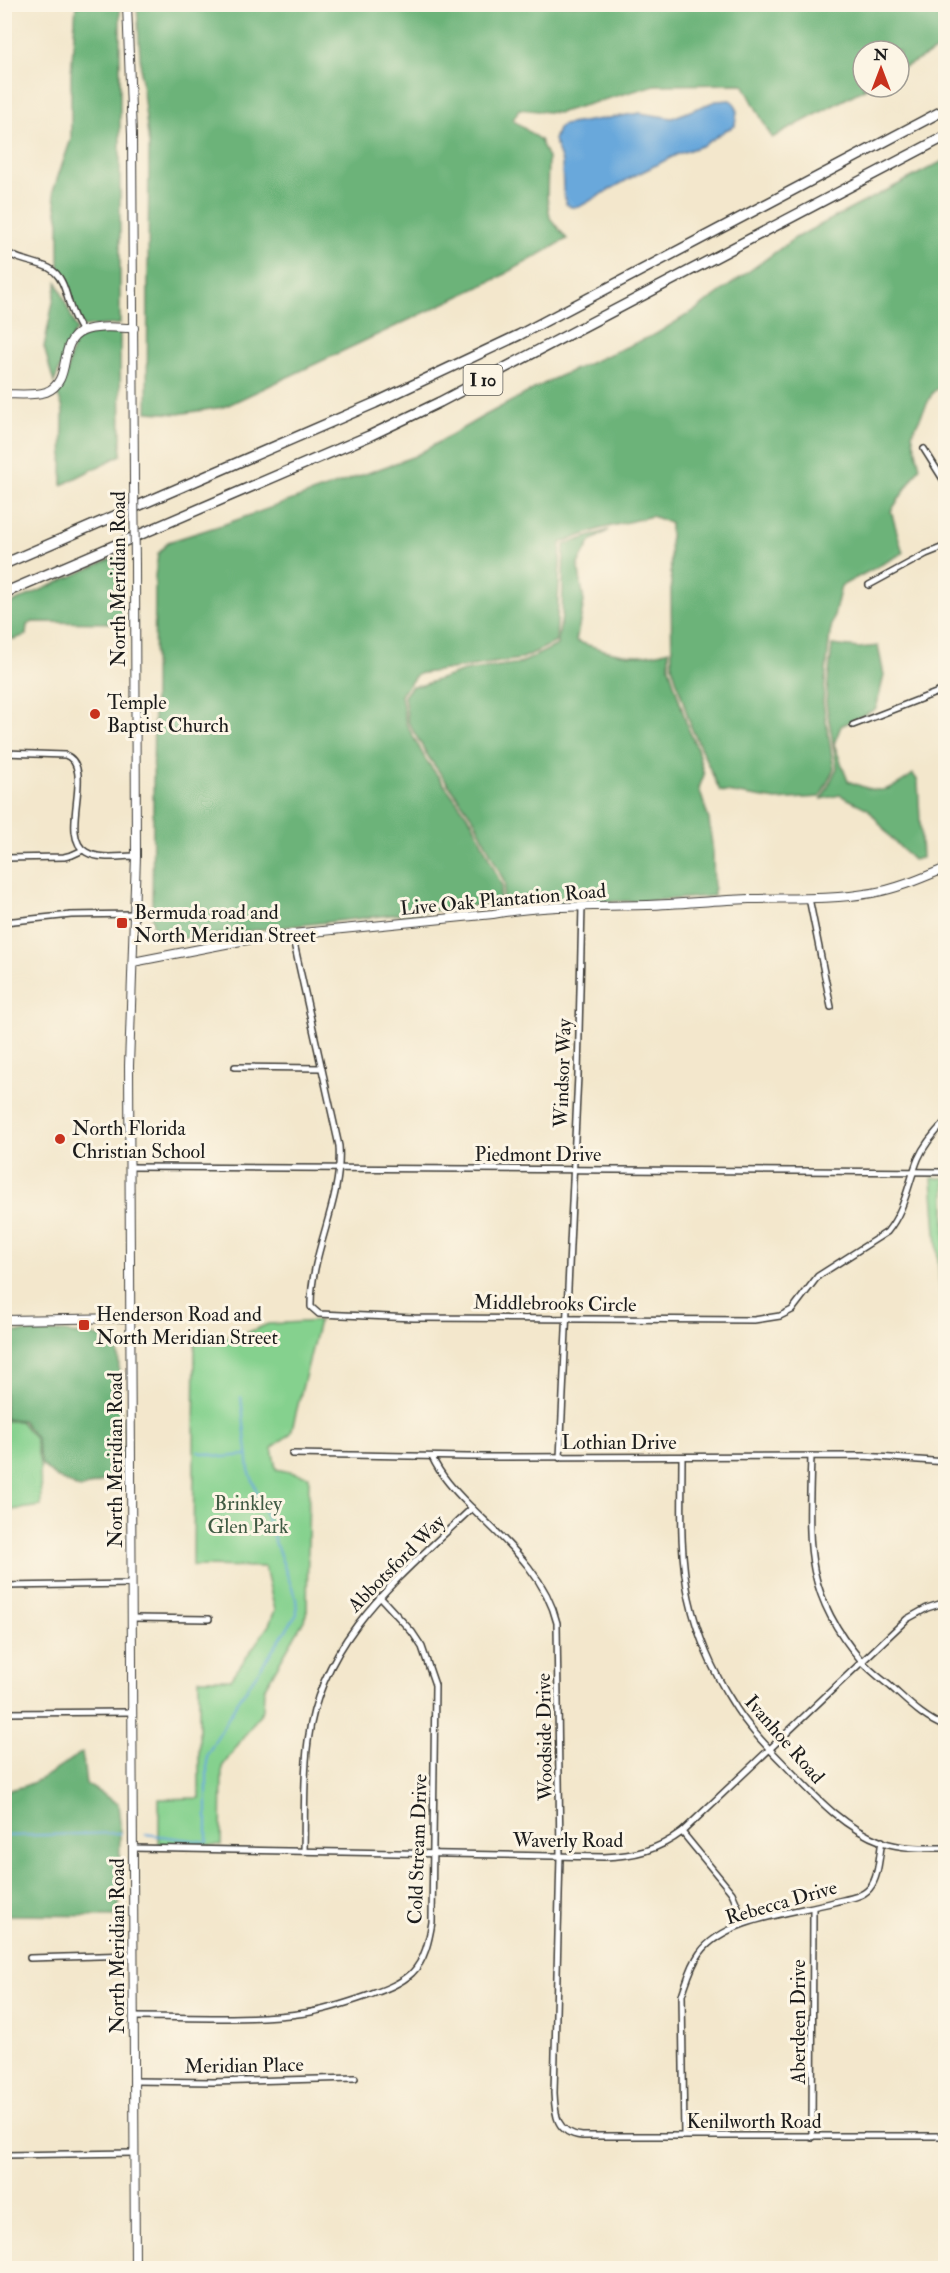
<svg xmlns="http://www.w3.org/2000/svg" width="950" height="2273" font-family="'IM FELL Double Pica',serif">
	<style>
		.green { fill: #85d18e; stroke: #507655; stroke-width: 1.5 }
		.forest { fill: #6cb379; stroke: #44684a; stroke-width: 1.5 }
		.water { fill: #69a8db; stroke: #42627c; stroke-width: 1.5 }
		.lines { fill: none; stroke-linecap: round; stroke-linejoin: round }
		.stream { stroke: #69a8db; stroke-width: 2 }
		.street-casing { stroke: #3c3a36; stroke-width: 8 }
		.secondary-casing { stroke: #3c3a36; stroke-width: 10 }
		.highway-casing { stroke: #3c3a36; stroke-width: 12 }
		.street { stroke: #fff; stroke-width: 5 }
		.secondary { stroke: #fff; stroke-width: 8 }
		.highway { stroke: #fff; stroke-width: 9 }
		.secondary-bridge-casing { stroke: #3c3a36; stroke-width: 10; stroke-linecap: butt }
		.secondary-bridge { stroke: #fff; stroke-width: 8 }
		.poi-dot { fill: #c8321e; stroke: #fcf5e5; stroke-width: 2 }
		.labels { text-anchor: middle; stroke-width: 6; stroke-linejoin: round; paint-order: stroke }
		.shield { fill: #fcf5e5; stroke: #5f5d58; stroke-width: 1.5 }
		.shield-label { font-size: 18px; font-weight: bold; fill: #1c1c1c }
		.street-label { font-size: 20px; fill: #1c1c1c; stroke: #fcf5e5 }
		.poi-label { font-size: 20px; fill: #1c1c1c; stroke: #fcf5e5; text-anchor: start }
		.park-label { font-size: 20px; fill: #415b44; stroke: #fcf5e5 }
	</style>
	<rect width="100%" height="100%" fill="#fcf5e5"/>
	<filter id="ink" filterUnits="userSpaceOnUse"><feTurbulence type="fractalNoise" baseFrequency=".0167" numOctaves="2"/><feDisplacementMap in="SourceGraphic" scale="12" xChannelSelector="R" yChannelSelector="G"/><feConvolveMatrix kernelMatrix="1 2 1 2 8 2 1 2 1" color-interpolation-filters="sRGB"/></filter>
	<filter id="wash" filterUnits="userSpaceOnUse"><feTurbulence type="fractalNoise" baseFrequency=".008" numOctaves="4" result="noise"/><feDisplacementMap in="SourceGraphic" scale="24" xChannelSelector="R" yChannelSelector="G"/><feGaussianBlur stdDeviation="1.35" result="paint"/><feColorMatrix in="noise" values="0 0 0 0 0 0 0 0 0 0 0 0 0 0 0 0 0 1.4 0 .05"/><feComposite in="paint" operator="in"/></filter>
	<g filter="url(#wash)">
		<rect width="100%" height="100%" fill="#f3e7cc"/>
		<g class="green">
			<polygon points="932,1178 945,1178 945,1356"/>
			<polygon points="319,1321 291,1433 272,1448 276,1469 309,1476 307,1615 264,1689 263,1710 222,1767 221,1845 159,1844 159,1799 199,1798 199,1679 231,1679 269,1625 275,1610 265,1567 193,1566 195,1339 237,1337 268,1324"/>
			<polygon points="4,1421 20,1421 35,1439 40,1464 41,1506 5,1511"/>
		</g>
		<g class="forest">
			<polygon points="76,5 120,5 120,324 83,327 76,314 67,285 59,272 59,222 53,191 71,139 71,74"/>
			<polygon points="137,5 945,5 945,46 899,70 899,51 863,51 863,87 868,87 772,138 743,84 655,85 558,113 519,109 513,120 540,140 548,158 547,197 550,218 567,239 498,278 224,407 178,414 147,412 149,146 141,74"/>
			<polygon points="945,160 945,384 933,392 912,434 920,467 891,511 903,553 841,586 830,633 823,702 834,769 820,797 776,800 720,791 691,727 672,666 670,523 652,516 600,529 561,543 556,642 521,659 417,674 401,695 406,723 426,760 473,823 502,886 498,903 186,938 164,939 154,934 152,917 155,576 158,554 168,542 225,524 415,456 482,417 553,379 656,334 697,309 795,238"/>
			<polygon points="57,282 77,330 74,333 54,383 44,347"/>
			<path d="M99 332H120L121 455 62 485 63 408 56 391C80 370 56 338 99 332Z"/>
			<path d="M609 530 591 541 578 564 584 602 576 641C607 652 637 661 669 650V667L688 728 697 748 704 775 699 788 709 820 713 853 714 896 649 901 561 902 508 908 490 907 499 906 501 904 505 884 475 821 429 758 408 722 404 696 412 686 422 685 464 671 521 663 557 645 562 616 564 545Z"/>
			<polygon points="122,554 122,631 117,631 117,626 114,623 33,622 27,625 26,635 15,639 5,639 5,606"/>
			<path d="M832 645 859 648 878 646 884 675 876 709 841 726 834 744 848 781C879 794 886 794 913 774L918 781 922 858 913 860 891 838 868 809 840 795 822 799 837 768 826 702Z"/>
			<polygon points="4,1332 63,1332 107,1337 118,1346 123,1470 112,1478 80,1489 56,1477 42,1465 36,1438 22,1420 5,1419"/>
			<path d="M82 1752 86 1784 118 1804 120 1823 119 1916 5 1915V1790C30 1790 62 1766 82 1752Z"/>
		</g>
		<path class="water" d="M730 100C742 108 735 115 735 126L726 130 704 145 678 154 634 176 579 207H571L566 204 563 189 562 162 554 140 558 129 563 125 640 113 672 118 716 101Z"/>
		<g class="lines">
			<g class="stream">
				<polyline points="198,1452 223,1457 246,1455"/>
				<polyline points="145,1834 207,1842 207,1755 235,1706 297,1614 296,1599 249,1470 241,1397"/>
				<polyline points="4,1836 121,1833"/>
			</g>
		</g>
	</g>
	<g filter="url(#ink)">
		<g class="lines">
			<g class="street-casing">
				<g id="street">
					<path d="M4 250C17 261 34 261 49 268 66 277 66 299 73 314 75 320 79 326 82 332"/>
					<polyline points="924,449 946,484"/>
					<polyline points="869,585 926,554 946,546"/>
					<polyline points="853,725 946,689"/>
					<path d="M4 753 65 755C97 766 57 835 86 852 99 860 121 856 136 856"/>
					<polyline points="4,858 64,857 72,855 83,850"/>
					<polyline points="809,898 831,1007"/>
					<polyline points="4,922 71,915 134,914"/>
					<path d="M292 934 339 1146C343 1201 310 1252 311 1307L319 1314 414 1318 754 1320 780 1316 792 1310 818 1276 887 1232C905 1210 908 1184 918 1159 924 1145 935 1132 946 1121"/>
					<polyline points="235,1067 322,1068"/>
					<polyline points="130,1167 946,1172"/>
					<polyline points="292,1454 468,1457 864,1456 946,1462"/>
					<path d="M811 1456C809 1540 802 1591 860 1659 868 1669 880 1678 890 1686 907 1701 924 1719 946 1727"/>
					<path d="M432 1457C441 1476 454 1490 469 1505 504 1540 545 1573 557 1623L560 1856 554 2093C555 2115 556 2133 582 2136H946"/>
					<path d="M682 1457C682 1504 679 1552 689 1598 697 1634 713 1672 733 1703 746 1725 765 1745 783 1763 812 1793 841 1827 882 1842 902 1849 925 1848 946 1848"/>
					<polyline points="560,1458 578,1075 582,906"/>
					<polyline points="4,1586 132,1584"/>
					<polyline points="132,1618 209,1619"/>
					<polyline points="4,1713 132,1712"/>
					<polyline points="682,1832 732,1893 745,1923"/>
					<path d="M133 1848 604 1857C634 1856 658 1850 682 1832L907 1619 927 1608 946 1602"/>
					<path d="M304 1851C305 1814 303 1777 308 1741 321 1637 401 1576 472 1508"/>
					<polyline points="30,1958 133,1955"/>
					<path d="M134 2017C190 2017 249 2021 305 2013 326 2010 347 2003 367 1996 383 1990 399 1985 412 1973 425 1960 429 1940 432 1922L435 1685 422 1647 412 1632 380 1597"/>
					<polyline points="133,2081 213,2082 355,2078"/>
					<path d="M684 2136 682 1995C687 1981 691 1965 700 1953 725 1918 794 1913 834 1902 845 1899 861 1898 869 1889 879 1878 879 1856 882 1841"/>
					<polyline points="812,2137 813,1908"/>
					<polyline points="4,2155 134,2153"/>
				</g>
			</g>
			<g class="secondary-casing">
				<g id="secondary">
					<polyline points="127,4 132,135 134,481"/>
					<path d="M4 394C18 394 33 396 46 392 74 381 56 342 83 331 98 325 119 328 134 328"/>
					<polyline points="135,565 136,856 129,1066 135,2268"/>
					<path d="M133 962 241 941 292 934 493 914C545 905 596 906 648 905 682 904 715 900 749 899 789 898 831 900 872 893 897 889 922 878 946 868"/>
					<polyline points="4,1320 130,1318"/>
				</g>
			</g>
			<g class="highway-casing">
				<g id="highway">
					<polyline points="4,564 375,403 519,335 946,109"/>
					<polyline points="4,593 369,436 440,402 946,136"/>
				</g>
			</g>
			<use href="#street" class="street"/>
			<use href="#secondary" class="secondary"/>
			<use href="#highway" class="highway"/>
			<g class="secondary-bridge-casing">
				<polyline id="secondary-bridge" points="134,481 135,565"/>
			</g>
			<use href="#secondary-bridge" class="secondary-bridge"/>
		</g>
	</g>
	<g class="poi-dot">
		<circle cx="95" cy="714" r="6"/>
		<rect x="116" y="917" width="12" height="12" rx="3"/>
		<circle cx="60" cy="1139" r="6"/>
		<rect x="78" y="1319" width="12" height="12" rx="3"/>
	</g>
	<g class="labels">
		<rect class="shield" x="463.5" y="365" width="39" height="30" rx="4.5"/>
		<g class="shield-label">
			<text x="483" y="386">I 10</text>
		</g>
		<g class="street-label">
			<text transform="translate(118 579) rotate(-90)" y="7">North Meridian Road</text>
			<text transform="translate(503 899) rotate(-5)" y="7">Live Oak Plantation Road</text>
			<text transform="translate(562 1073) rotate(-88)" y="7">Windsor Way</text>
			<text x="538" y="1161">Piedmont Drive</text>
			<text transform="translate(555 1303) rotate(1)" y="7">Middlebrooks Circle</text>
			<text x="619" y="1449">Lothian Drive</text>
			<text transform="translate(115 1460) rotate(-90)" y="7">North Meridian Road</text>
			<text transform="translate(396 1563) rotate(-45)" y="7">Abbotsford Way</text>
			<text transform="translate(544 1737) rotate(-91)" y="7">Woodside Drive</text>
			<text transform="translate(785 1739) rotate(49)" y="7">Ivanhoe Road</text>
			<text x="568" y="1847">Waverly Road</text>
			<text transform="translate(417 1849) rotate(-88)" y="7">Cold Stream Drive</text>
			<text transform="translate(781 1902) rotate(-16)" y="7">Rebecca Drive</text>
			<text transform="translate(117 1946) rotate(-90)" y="7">North Meridian Road</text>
			<text transform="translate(798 2022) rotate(-90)" y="7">Aberdeen Drive</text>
			<text transform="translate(244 2065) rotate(-1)" y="7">Meridian Place</text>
			<text x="754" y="2128">Kenilworth Road</text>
		</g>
		<g class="poi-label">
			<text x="107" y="709">Temple<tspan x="107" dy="23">Baptist Church</tspan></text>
			<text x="134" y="919">Bermuda road and<tspan x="134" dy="23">North Meridian Street</tspan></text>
			<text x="72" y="1135">North Florida<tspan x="72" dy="23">Christian School</tspan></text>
			<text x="96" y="1321">Henderson Road and<tspan x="96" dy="23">North Meridian Street</tspan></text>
		</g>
		<g class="park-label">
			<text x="248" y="1510">Brinkley<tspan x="248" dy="23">Glen Park</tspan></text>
		</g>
	</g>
	<rect width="950" height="2273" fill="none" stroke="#fcf5e5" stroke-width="24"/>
	<g transform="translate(881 69)"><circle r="28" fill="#fcf5e5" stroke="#a29e95" stroke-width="1.5"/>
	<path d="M0-4.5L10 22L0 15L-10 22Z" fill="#c8321e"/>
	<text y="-9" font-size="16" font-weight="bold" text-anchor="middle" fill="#1c1c1c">N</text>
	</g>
</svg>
